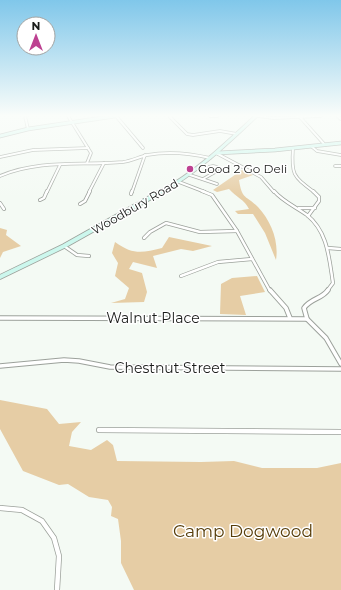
<svg xmlns="http://www.w3.org/2000/svg" width="341" height="590" font-family="Montserrat,sans-serif">
	<style>
		.green { fill: #e6cda5 }
		.lines { fill: none; stroke-linecap: round; stroke-linejoin: round }
		.minor-far3-casing { stroke: #9ca19b; stroke-width: 3.5 }
		.minor-far2-casing { stroke: #9ca19b; stroke-width: 4 }
		.minor-far1-casing { stroke: #9ca19b; stroke-width: 5.5 }
		.minor-casing { stroke: #9ca19b; stroke-width: 6 }
		.tertiary-casing { stroke: #9ca19b; stroke-width: 4 }
		.secondary-far1-casing { stroke: #9ca19b; stroke-width: 4.5 }
		.secondary-casing { stroke: #9ca19b; stroke-width: 5.5 }
		.minor-far3 { stroke: #fff; stroke-width: 2 }
		.minor-far2 { stroke: #fff; stroke-width: 2.5 }
		.minor-far1 { stroke: #fff; stroke-width: 3.5 }
		.minor { stroke: #fff; stroke-width: 4.5 }
		.tertiary { stroke: #fff; stroke-width: 2.5 }
		.secondary-far1 { stroke: #ccf7ed; stroke-width: 3 }
		.secondary { stroke: #ccf7ed; stroke-width: 4 }
		.poi-dot { fill: #bd4191; stroke: #fff; stroke-width: 1.5 }
		.labels { text-anchor: middle; stroke-width: 3; stroke-linejoin: round; paint-order: stroke }
		.far-poi-label { font-size: 12px; fill: #1a1c1a; stroke: #fff; text-anchor: start }
		.far-street-label { font-size: 12px; fill: #1a1c1a; stroke: #fff }
		.street-label { font-size: 14px; fill: #1a1c1a; stroke: #fff }
		.near-park-label { font-size: 17px; fill: #573d09; stroke: #fff }
	</style>
	<rect width="100%" height="100%" fill="#f4faf4"/>
	<g class="green">
		<path d="M242 170 253 175 239 180C242 200 246 195 258 207 271 221 279 241 276 260L265 233 253 214H238L235 211 249 209C245 200 236 197 229 189L217 192 213 190Z"/>
		<polygon points="0,228 7,230 6,235 21,246 3,252 0,258"/>
		<path d="M169 237 212 246 193 251 181 249 153 256 157 268 133 262 129 269 142 273 147 292 144 302 111 303 125 299 129 288 115 276 118 263 112 253 115 242C133 255 142 253 162 248Z"/>
		<polygon points="257,276 265,292 240,296 246,315 220,314 221,284 232,278"/>
		<polygon points="0,400 47,409 59,424 81,422 72,432 69,446 91,450 107,440 113,445 117,461 201,462 234,461 262,468 317,468 341,463 341,590 134,590 121,563 121,541 118,519 111,516 112,507 108,500 89,497 68,484 59,485 23,471 0,429"/>
	</g>
	<g class="lines">
		<g class="minor-far3-casing">
			<g id="minor-far3">
				<polyline points="25,116 28,129"/>
				<polyline points="68,116 91,153 87,163"/>
				<polyline points="116,116 143,148"/>
				<polyline points="169,116 187,134 193,135 220,131 237,134"/>
				<polyline points="210,116 218,116"/>
				<polyline points="257,116 274,118 321,116"/>
				<polyline points="299,116 325,145"/>
				<polyline points="311,146 317,151 341,155"/>
				<path d="M293 148C291 175 293 176 314 192"/>
				<polyline points="216,153 261,177 274,192"/>
				<polyline points="0,157 33,150 88,148"/>
				<polygon points="213,166 217,167 217,171 209,169 209,167"/>
				<polyline points="335,166 341,166"/>
				<polyline points="190,175 217,184"/>
				<path d="M0 176C40 159 82 166 123 162 131 161 139 157 147 155 168 151 189 153 210 158"/>
				<polyline points="203,179 217,171"/>
				<polyline points="179,182 205,192"/>
				<polyline points="47,192 60,165"/>
				<polyline points="89,192 104,163"/>
				<polyline points="132,192 145,155"/>
			</g>
		</g>
		<g class="minor-far2-casing">
			<g id="minor-far2">
				<polyline points="202,191 212,195 237,231 270,291"/>
				<path d="M274 191C282 201 296 207 307 215 328 232 329 258 333 283L327 291"/>
				<polyline points="131,194 132,191"/>
				<polyline points="40,200 44,198 47,191"/>
				<polyline points="0,203 4,209"/>
				<polyline points="80,204 85,201 90,191"/>
				<polyline points="299,208 315,208"/>
				<polyline points="308,216 319,201 319,197 313,191"/>
				<polyline points="144,238 150,232 166,223 200,232 237,231"/>
				<polyline points="64,246 77,255 89,256"/>
				<polyline points="328,248 341,249"/>
				<polyline points="181,276 218,262 252,259"/>
			</g>
		</g>
		<g class="minor-far1-casing">
			<g id="minor-far1">
				<polyline points="270,290 286,308 290,318"/>
				<path d="M328 290C322 299 311 298 304 308L307 319 326 338 341 364"/>
				<polyline points="0,318 307,319"/>
				<polyline points="0,366 64,360 79,361 110,367 341,369"/>
			</g>
		</g>
		<g class="minor-casing">
			<g id="minor">
				<polyline points="99,430 341,432"/>
				<polyline points="0,508 22,510 42,521 54,538 59,556 57,590"/>
			</g>
		</g>
		<g class="tertiary-casing">
			<polyline id="tertiary" points="338,116 341,119"/>
		</g>
		<g class="secondary-far1-casing">
			<g id="secondary-far1">
				<polyline points="0,136 28,129 115,116"/>
				<polyline points="217,153 275,150 341,143"/>
				<path d="M161 192C197 172 226 144 256 116"/>
			</g>
		</g>
		<g class="secondary-casing">
			<polyline id="secondary" points="0,277 64,246 162,191"/>
		</g>
		<use href="#minor-far3" class="minor-far3"/>
		<use href="#minor-far2" class="minor-far2"/>
		<use href="#minor-far1" class="minor-far1"/>
		<use href="#minor" class="minor"/>
		<use href="#tertiary" class="tertiary"/>
		<use href="#secondary-far1" class="secondary-far1"/>
		<use href="#secondary" class="secondary"/>
	</g>
	<linearGradient id="sky" x2="0" y2="1"><stop stop-color="#80c7ea"/><stop offset="0.58" stop-color="#fafdfa"/><stop offset="1" stop-color="#fafdfa" stop-opacity="0"/></linearGradient>
	<rect width="341" height="199" fill="url(#sky)"/>
	<circle class="poi-dot" cx="190" cy="169" r="4"/>
	<g class="labels">
		<g class="far-poi-label">
			<text x="198" y="173">Good 2 Go Deli</text>
		</g>
		<g class="far-street-label">
			<text transform="translate(135 207) rotate(-30)" y="4">Woodbury Road</text>
		</g>
		<g class="street-label">
			<text x="153" y="323">Walnut Place</text>
			<text x="170" y="373">Chestnut Street</text>
		</g>
		<g class="near-park-label">
			<text x="243" y="537">Camp Dogwood</text>
		</g>
	</g>
	<g transform="translate(36 36)"><circle r="19" fill="#ffffff" stroke="#a3a4a3"/>
	<path d="M0-3L7 15L0 10L-7 15Z" fill="#bd4191"/>
	<text y="-6" font-size="11" font-weight="bold" text-anchor="middle" fill="#1a1c1a">N</text>
	</g>
</svg>
